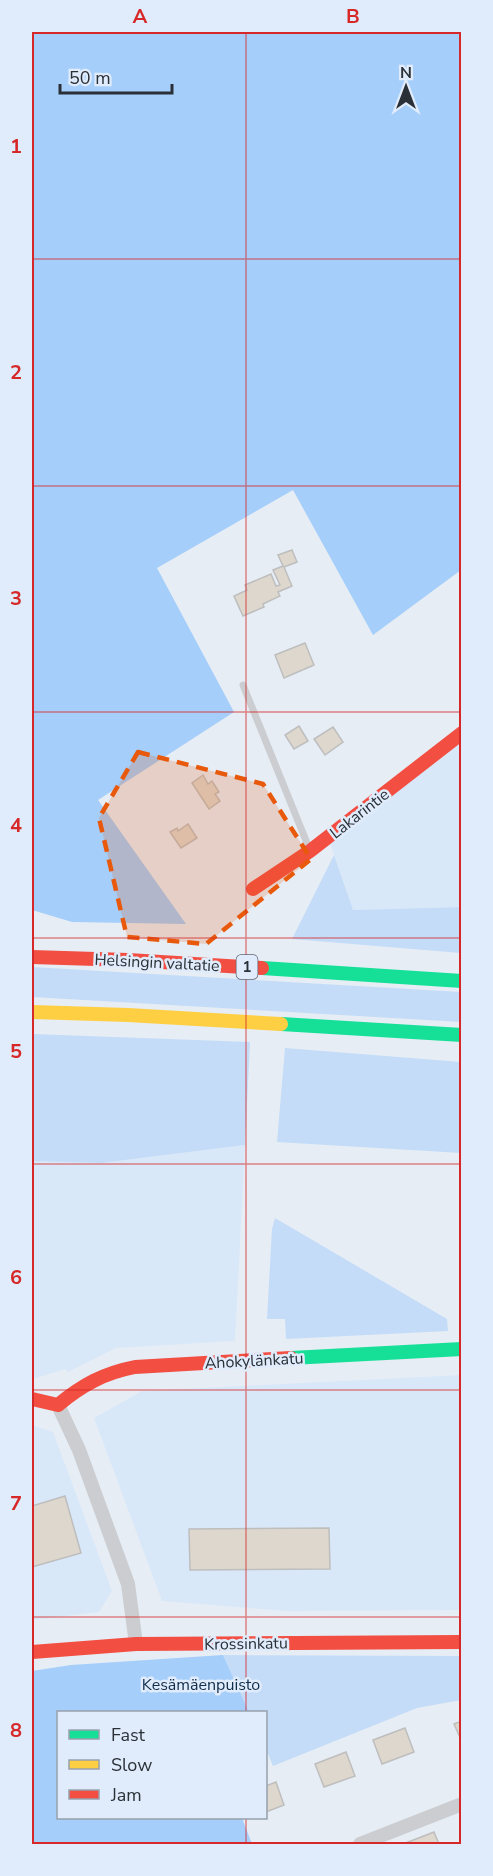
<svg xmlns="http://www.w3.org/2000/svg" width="493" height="1876" font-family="'Nunito Sans',sans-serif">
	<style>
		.built { fill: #d9e8f9 }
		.green { fill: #c4dcf8 }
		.forest { fill: #a5cefa }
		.building { fill: #ddd7cd; stroke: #bebebe; stroke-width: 1.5 }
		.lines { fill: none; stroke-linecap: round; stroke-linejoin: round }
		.lane { stroke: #cbcdd0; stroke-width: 7 }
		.street { stroke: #cbcdd0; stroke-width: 14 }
		.fast { stroke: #16e098; stroke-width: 14 }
		.slow { stroke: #ffcf43; stroke-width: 14 }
		.jam { stroke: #f24e42; stroke-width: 14 }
		.marked { fill: #e8590c; fill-opacity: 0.2; stroke: #e8590c; stroke-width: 4.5; stroke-dasharray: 12 8; stroke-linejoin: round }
		.grid { fill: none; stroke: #d62828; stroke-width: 1.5; stroke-opacity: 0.55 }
		.labels { text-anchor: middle; stroke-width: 5; stroke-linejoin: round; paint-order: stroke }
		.shield { fill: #e0ecfb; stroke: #616872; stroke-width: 1.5 }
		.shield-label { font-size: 15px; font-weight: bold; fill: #2a3037 }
		.street-label { font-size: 16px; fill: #2a3037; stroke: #e0ecfb }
		.park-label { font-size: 16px; fill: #112d4a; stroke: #e0ecfb }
		.neatline { fill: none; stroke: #d62828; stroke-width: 2 }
		.grid-label { font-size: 20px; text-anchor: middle; font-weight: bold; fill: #d62828 }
	</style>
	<rect width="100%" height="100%" fill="#e6edf5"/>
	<g class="built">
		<polygon points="461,733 461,907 353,910 328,837"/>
		<polygon points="245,1145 235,1341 116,1348 68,1372 66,1369 32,1379 32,1161 101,1163"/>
		<polygon points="461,1375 461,1610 286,1611 162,1601 94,1418 142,1391"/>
		<polygon points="32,1425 53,1432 112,1591 99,1612 32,1620"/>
	</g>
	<g class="green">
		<polygon points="334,855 353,910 461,907 461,953 292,939"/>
		<polygon points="32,967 461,992 461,1022 32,997"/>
		<polygon points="32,1034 250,1042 245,1145 101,1163 32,1161"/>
		<polygon points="285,1048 461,1062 461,1153 277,1142"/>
		<polygon points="275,1218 447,1319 448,1331 286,1339 285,1319 267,1319 272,1229"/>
		<polygon points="223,1655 461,1656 461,1700 417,1708 273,1766 266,1749 266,1712 249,1712"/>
	</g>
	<g class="forest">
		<polygon points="32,32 461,32 461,570 373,635 293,490 157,568 234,712 98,800 186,924 72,922 32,910"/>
		<polygon points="223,1655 249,1712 58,1712 58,1818 242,1818 252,1844 32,1844 32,1671 71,1665"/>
	</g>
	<g class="building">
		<polygon points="292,550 297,562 284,567 292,586 278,592 280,596 263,604 264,607 243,616 234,596 247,590 245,585 271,574 276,586 280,585 273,570 283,566 278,555"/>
		<polygon points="305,643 314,665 284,678 275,655"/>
		<polygon points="299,726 308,741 294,749 285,735"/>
		<polygon points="333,727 343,742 325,755 314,739"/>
		<polygon points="203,775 208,784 212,781 219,792 215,794 220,801 209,809 192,783"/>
		<polygon points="188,824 197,838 181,848 170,832 177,828 178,831"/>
		<polygon points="65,1496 81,1553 32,1567 32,1506"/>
		<polygon points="329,1528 330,1569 190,1570 189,1529"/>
		<polygon points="462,1721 462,1742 454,1724"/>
		<polygon points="405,1728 414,1752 382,1764 373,1740"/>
		<polygon points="346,1752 355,1776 324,1787 315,1764"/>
		<polygon points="276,1782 284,1805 266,1812 266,1786"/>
		<polygon points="434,1832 439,1844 403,1844"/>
	</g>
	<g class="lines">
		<polyline class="lane" points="243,685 309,848"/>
		<g class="street">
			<polyline points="58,1405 79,1450 128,1584 136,1644"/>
			<polyline points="360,1844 462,1804"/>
		</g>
		<g class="fast">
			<polyline points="262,968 462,981"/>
			<polyline points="281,1024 462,1035"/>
			<polyline points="291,1358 462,1349"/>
		</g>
		<polyline class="slow" points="32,1012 128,1015 281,1024"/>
		<g class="jam">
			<polyline points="253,889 310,851 462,733"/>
			<polyline points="32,957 128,960 262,968"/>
			<path d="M32 1399 58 1405C82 1385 104 1373 135 1367L291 1358"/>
			<polyline points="32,1652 136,1644 462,1642"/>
		</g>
	</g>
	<path class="marked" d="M138 752 263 784 311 859 206 944 127 937 99 818Z"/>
	<path class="grid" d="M246 32V1712M32 259H462M32 486H462M32 712H462M32 938H462M32 1164H462M32 1390H462M32 1617H462M246 1818V1844"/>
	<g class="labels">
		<rect class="shield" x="236.5" y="955" width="21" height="24" rx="4.5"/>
		<g class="shield-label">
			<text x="247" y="972">1</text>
		</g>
		<g class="street-label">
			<text transform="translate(359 813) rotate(-38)" y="6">Lakarintie</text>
			<text transform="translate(157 962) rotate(3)" y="6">Helsingin valtatie</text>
			<text transform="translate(254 1360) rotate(-3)" y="6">Ahokylänkatu</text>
			<text transform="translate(246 1643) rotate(-1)" y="6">Krossinkatu</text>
		</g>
		<g class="park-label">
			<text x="201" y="1690">Kesämäenpuisto</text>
		</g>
	</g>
	<rect width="493" height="1876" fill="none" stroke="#e0ecfb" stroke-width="66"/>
	<rect x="57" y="1711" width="210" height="108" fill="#e0ecfb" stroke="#97a1ad" stroke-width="1.5"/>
	<rect x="69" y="1730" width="30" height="9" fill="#16e098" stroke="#97a1ad" stroke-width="1.5"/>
	<text x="111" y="1741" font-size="18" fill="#2a3037">Fast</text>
	<rect x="69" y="1760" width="30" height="9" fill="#ffcf43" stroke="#97a1ad" stroke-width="1.5"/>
	<text x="111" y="1771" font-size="18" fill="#2a3037">Slow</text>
	<rect x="69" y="1790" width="30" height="9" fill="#f24e42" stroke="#97a1ad" stroke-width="1.5"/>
	<text x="111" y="1801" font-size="18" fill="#2a3037">Jam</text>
	<g transform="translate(406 87)" stroke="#e0ecfb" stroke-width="4.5" paint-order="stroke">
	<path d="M0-4.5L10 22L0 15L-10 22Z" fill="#2a3037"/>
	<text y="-9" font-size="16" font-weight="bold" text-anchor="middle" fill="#2a3037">N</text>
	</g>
	<path d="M60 84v9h112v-9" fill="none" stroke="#2a3037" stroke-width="3"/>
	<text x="69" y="84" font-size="18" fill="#2a3037" stroke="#e0ecfb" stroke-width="4.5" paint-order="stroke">50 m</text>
	<rect x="33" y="33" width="427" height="1810" class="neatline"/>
	<g class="grid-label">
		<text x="140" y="23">A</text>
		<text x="353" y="23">B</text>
		<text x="16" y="153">1</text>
		<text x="16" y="379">2</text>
		<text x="16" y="605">3</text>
		<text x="16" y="832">4</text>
		<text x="16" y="1058">5</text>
		<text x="16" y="1284">6</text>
		<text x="16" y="1510">7</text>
		<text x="16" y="1737">8</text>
	</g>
</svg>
